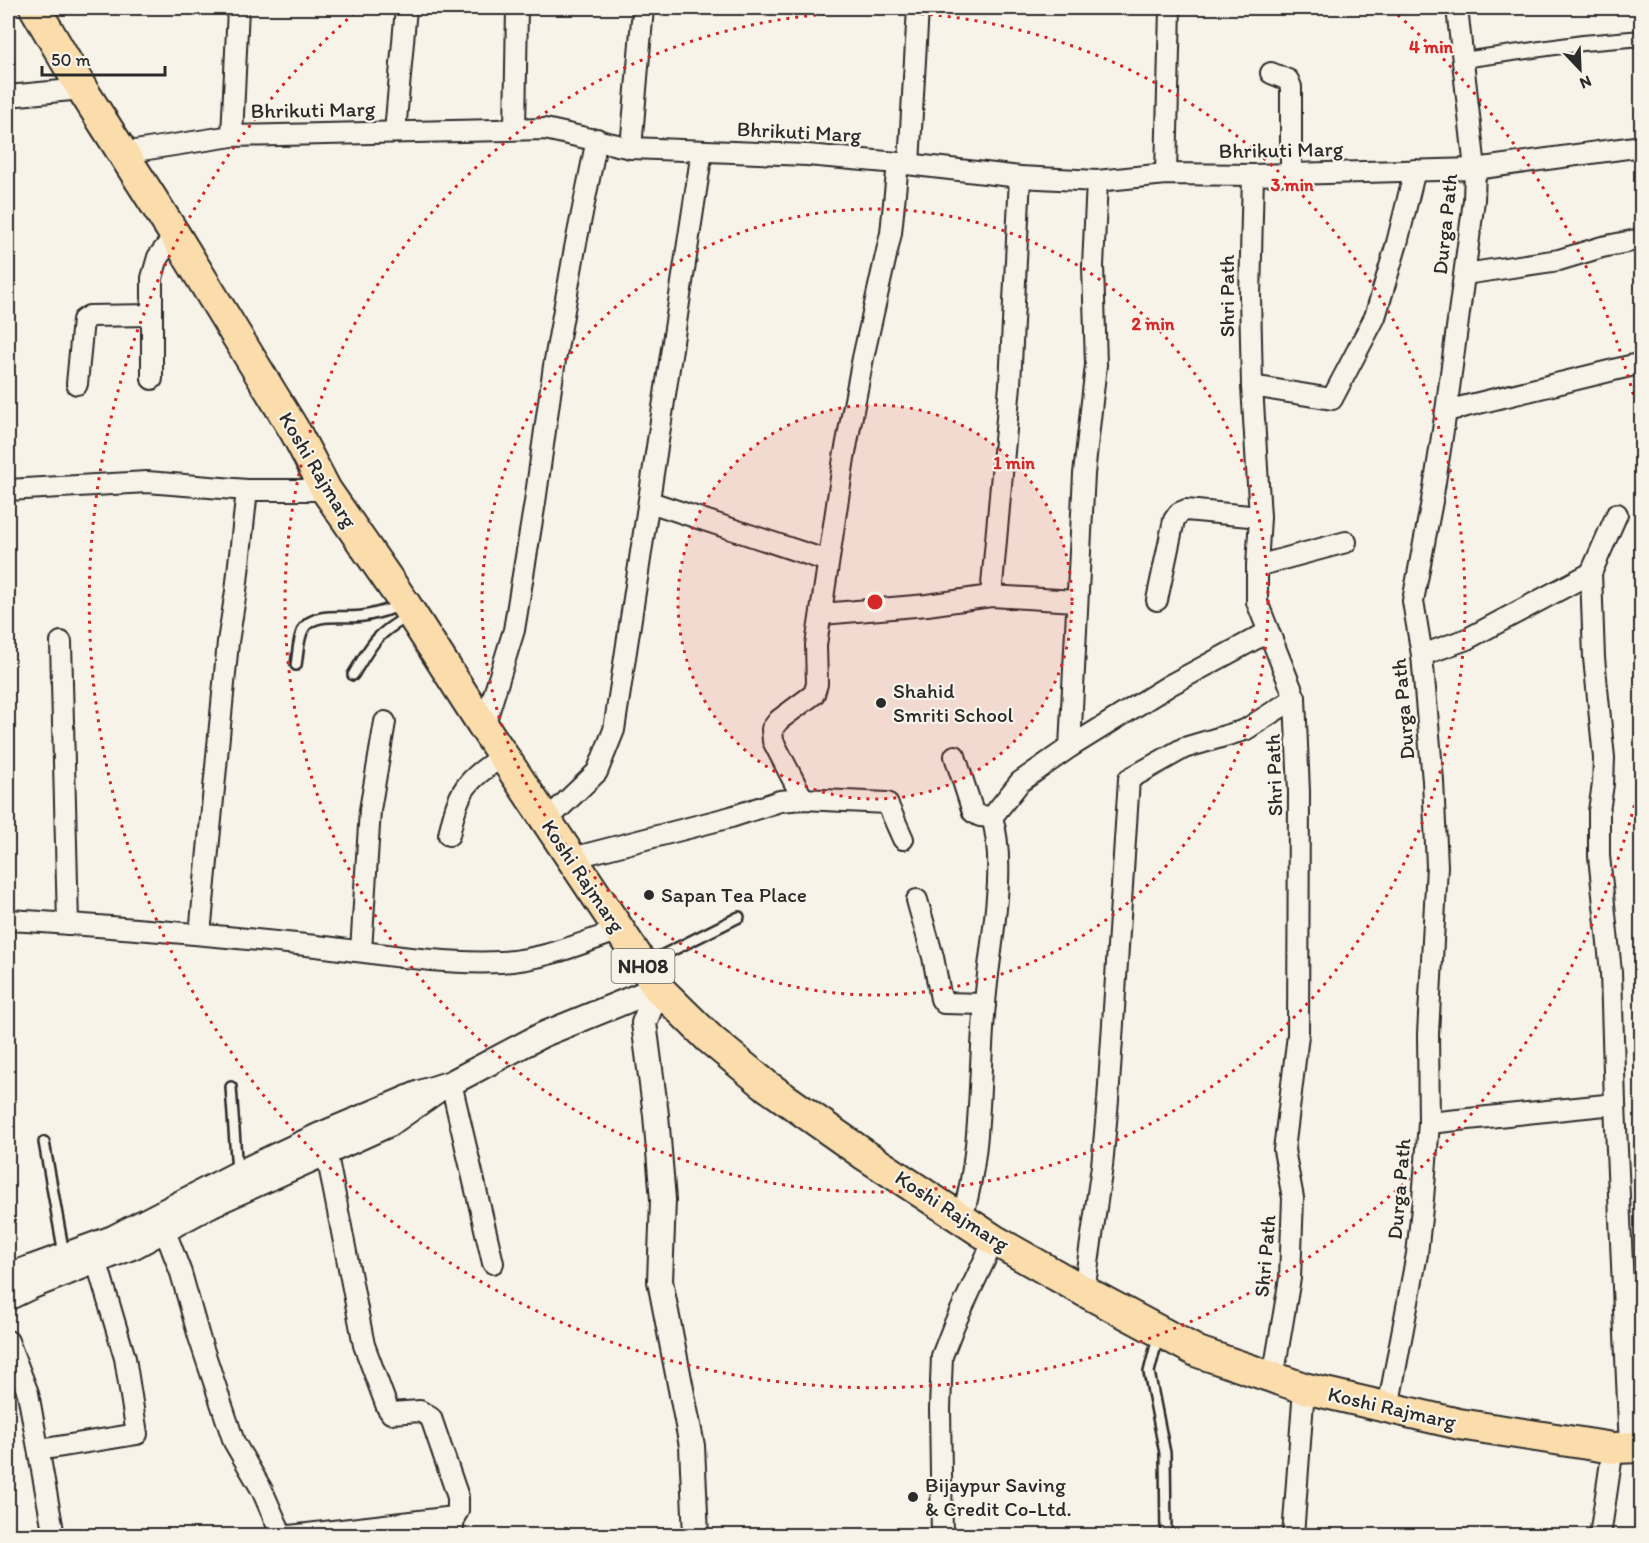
<svg xmlns="http://www.w3.org/2000/svg" width="1649" height="1543" font-family="Itim,sans-serif">
	<style>
		.lines { fill: none; stroke-linecap: round; stroke-linejoin: round }
		.stream { stroke: #649599; stroke-width: 5 }
		.service-casing { stroke: #2b2b2b; stroke-width: 14 }
		.pedestrian-casing { stroke: #2b2b2b; stroke-width: 18 }
		.minor-casing { stroke: #2b2b2b; stroke-width: 24 }
		.tertiary-casing { stroke: #2b2b2b; stroke-width: 28 }
		.primary-casing { stroke: #2b2b2b; stroke-width: 34 }
		.service { stroke: #f7f3e8; stroke-width: 9 }
		.pedestrian { stroke: #f7f3e8; stroke-width: 14 }
		.minor { stroke: #f7f3e8; stroke-width: 20 }
		.tertiary { stroke: #f7f3e8; stroke-width: 24 }
		.primary { stroke: #fbddab; stroke-width: 30 }
		.ring { fill: none; stroke: #d62828; stroke-width: 3; stroke-dasharray: 3 6 }
		.poi-dot { fill: #2b2b2b; stroke: #f7f3e8; stroke-width: 2 }
		.labels { text-anchor: middle; stroke-width: 4.5; stroke-linejoin: round; paint-order: stroke }
		.shield { fill: #f7f3e8; stroke: #686764; stroke-width: 1.5 }
		.shield-label { font-size: 20px; font-weight: bold; fill: #2b2b2b }
		.street-label { font-size: 21px; fill: #2b2b2b; stroke: #f7f3e8 }
		.poi-label { font-size: 21px; fill: #2b2b2b; stroke: #f7f3e8; text-anchor: start }
		.centre { fill: #d62828; stroke: #f7f3e8; stroke-width: 3 }
		.ring-label { font-size: 18px; text-anchor: middle; font-weight: bold; fill: #d62828; stroke: #f7f3e8; stroke-width: 4.5; stroke-linejoin: round; paint-order: stroke }
	</style>
	<rect width="100%" height="100%" fill="#f7f3e8"/>
	<filter id="ink" filterUnits="userSpaceOnUse"><feTurbulence type="fractalNoise" baseFrequency=".0167" numOctaves="2"/><feDisplacementMap in="SourceGraphic" scale="12" xChannelSelector="R" yChannelSelector="G"/><feConvolveMatrix kernelMatrix="1 2 1 2 8 2 1 2 1" color-interpolation-filters="sRGB"/></filter>
	<g filter="url(#ink)">
		<g class="lines">
			<polyline class="stream" points="8,1289 17,1285"/>
			<g class="service-casing">
				<g id="service">
					<path d="M296 665C298 654 298 637 304 628 315 611 346 619 363 616 376 614 388 610 400 606"/>
					<path d="M353 675C372 644 375 635 407 617"/>
					<polyline points="647,963 739,917"/>
					<polyline points="231,1087 237,1172"/>
					<polyline points="44,1142 64,1254"/>
					<polyline points="1158,1337 1149,1372 1165,1453 1166,1536"/>
				</g>
			</g>
			<g class="pedestrian-casing">
				<polyline id="pedestrian" points="1463,60 1583,43 1642,38"/>
			</g>
			<g class="minor-casing">
				<g id="minor">
					<polyline points="1271,73 1288,80 1291,87 1291,174"/>
					<polyline points="8,96 82,89"/>
					<polyline points="515,129 517,8"/>
					<polyline points="395,132 406,8"/>
					<polyline points="232,136 238,8"/>
					<polyline points="631,148 643,8"/>
					<polyline points="122,153 232,136 545,129 631,148 807,155 898,163 1020,177 1097,181 1166,174 1253,175 1475,169 1642,146"/>
					<polyline points="909,164 918,8"/>
					<polyline points="1166,174 1170,8"/>
					<polyline points="1253,175 1250,296 1252,386 1260,517 1257,566 1257,602 1295,698 1299,792 1298,1035 1284,1150 1293,1198 1290,1278 1273,1378"/>
					<polyline points="1465,274 1559,260 1602,247 1642,239"/>
					<polyline points="152,379 152,278 158,257 175,235"/>
					<polyline points="77,384 83,320 89,316 152,315"/>
					<polyline points="1252,386 1332,399 1375,317 1397,243 1415,170"/>
					<polyline points="1446,411 1642,363"/>
					<polyline points="8,490 147,482 247,490 326,490"/>
					<polyline points="650,502 828,561"/>
					<polyline points="1617,514 1591,573 1594,658 1604,758 1603,784 1599,811 1599,856 1611,972 1615,1104 1630,1448"/>
					<polyline points="1257,566 1346,542"/>
					<polyline points="991,596 1010,385 1020,177"/>
					<polyline points="1157,600 1174,520 1179,513 1186,510 1260,517"/>
					<polyline points="822,614 927,605 991,596 1076,601"/>
					<polyline points="61,642 68,924"/>
					<polyline points="1422,655 1467,639 1591,573"/>
					<polyline points="484,727 514,630 535,502 554,366 575,248 597,139"/>
					<polyline points="1070,747 1084,474 1096,365 1093,266 1097,181"/>
					<polyline points="955,756 973,812 980,816 992,817"/>
					<polyline points="803,799 773,741 772,729 779,720 814,694 817,684 816,645 844,458 863,358 891,233 898,163"/>
					<polyline points="546,821 597,772 614,730 702,151"/>
					<path d="M449 835C459 788 465 782 504 755"/>
					<polyline points="572,858 731,817 780,801 803,799 887,803 903,839"/>
					<polyline points="917,900 933,957 941,999 944,1003 985,1004"/>
					<path d="M8 920C110 926 213 935 316 946 377 953 440 965 501 962 542 960 581 944 619 930"/>
					<polyline points="200,934 228,642 236,591 247,490"/>
					<polyline points="361,951 370,810 385,722"/>
					<polyline points="1429,1123 1615,1104"/>
					<polyline points="327,1155 364,1345 387,1407 391,1413 420,1411 431,1418 458,1497 458,1511 454,1517"/>
					<path d="M962 1218C983 1149 978 1075 985 1004 989 947 1008 871 992 817L1020 782 1070 747 1170 685 1268 632"/>
					<polyline points="162,1223 181,1273 199,1337 234,1442 262,1490 282,1536"/>
					<polyline points="1084,1291 1102,1166 1108,1100 1129,779 1184,748 1245,730 1295,698"/>
					<polyline points="8,1300 33,1288 135,1248 213,1206 390,1126 451,1083 493,1263"/>
					<polyline points="8,1341 28,1393 54,1536"/>
					<polyline points="1388,1408 1417,1254 1423,1199 1429,1123 1428,1034 1437,866 1433,781 1422,655 1413,601 1432,501 1446,411 1474,200 1475,169 1457,8"/>
					<polyline points="39,1450 137,1434 125,1358 97,1263"/>
					<polyline points="290,1536 454,1517 452,1536"/>
					<polyline points="942,1536 940,1409 942,1356 954,1325 994,1240"/>
					<polyline points="1293,1536 1304,1388"/>
					<polyline points="1600,1536 1613,1448"/>
				</g>
			</g>
			<g class="tertiary-casing">
				<g id="tertiary">
					<polyline points="658,988 644,1023 656,1115 663,1200 660,1281 692,1446 696,1536"/>
					<polyline points="8,1276 113,1238 237,1174 318,1136 420,1093 451,1083 542,1035 658,988"/>
				</g>
			</g>
			<g class="primary-casing">
				<polyline id="primary" points="35,8 82,89 175,235 296,433 326,490 405,604 484,727 658,988 710,1039 767,1086 865,1155 994,1240 1084,1291 1198,1352 1304,1388 1459,1424 1613,1448 1642,1447"/>
			</g>
			<use href="#service" class="service"/>
			<use href="#pedestrian" class="pedestrian"/>
			<use href="#minor" class="minor"/>
			<use href="#tertiary" class="tertiary"/>
			<use href="#primary" class="primary"/>
		</g>
	</g>
	<circle cx="875" cy="602" r="197" fill="#d62828" fill-opacity=".12"/>
	<g class="ring">
		<circle cx="875" cy="602" r="197"/>
		<circle cx="875" cy="602" r="393"/>
		<circle cx="875" cy="602" r="590"/>
		<path d="M1641 779A786 786 0 1 1 359 9M1391 9A786 786 0 0 1 1641 425"/>
	</g>
	<g class="poi-dot">
		<circle cx="881" cy="703" r="6"/>
		<circle cx="649" cy="895" r="6"/>
		<circle cx="913" cy="1497" r="6"/>
	</g>
	<g class="labels">
		<rect class="shield" x="611.5" y="949" width="63" height="34" rx="4.5"/>
		<g class="shield-label">
			<text x="643" y="973">NH08</text>
		</g>
		<g class="street-label">
			<text transform="translate(313 110) rotate(-1)" y="7">Bhrikuti Marg</text>
			<text transform="translate(799 132) rotate(3)" y="7">Bhrikuti Marg</text>
			<text transform="translate(1281 150) rotate(-1)" y="7">Bhrikuti Marg</text>
			<text transform="translate(1445 224) rotate(-84)" y="7">Durga Path</text>
			<text transform="translate(1227 296) rotate(-90)" y="7">Shri Path</text>
			<text transform="translate(318 470) rotate(59)" y="7">Koshi Rajmarg</text>
			<text transform="translate(1403 709) rotate(-95)" y="7">Durga Path</text>
			<text transform="translate(1274 775) rotate(-92)" y="7">Shri Path</text>
			<text transform="translate(583 876) rotate(56)" y="7">Koshi Rajmarg</text>
			<text transform="translate(1399 1189) rotate(-85)" y="7">Durga Path</text>
			<text transform="translate(952 1211) rotate(33)" y="7">Koshi Rajmarg</text>
			<text transform="translate(1265 1256) rotate(-85)" y="7">Shri Path</text>
			<text transform="translate(1392 1408) rotate(13)" y="7">Koshi Rajmarg</text>
		</g>
		<g class="poi-label">
			<text x="893" y="698">Shahid<tspan x="893" dy="24">Smriti School</tspan></text>
			<text x="661" y="902">Sapan Tea Place</text>
			<text x="925" y="1492">Bijaypur Saving<tspan x="925" dy="24">&amp; Credit Co-Ltd.</tspan></text>
		</g>
	</g>
	<circle cx="875" cy="602" r="9" class="centre"/>
	<g class="ring-label">
		<text x="1431" y="53">4 min</text>
		<text x="1292" y="191">3 min</text>
		<text x="1153" y="330">2 min</text>
		<text x="1014" y="469">1 min</text>
	</g>
	<rect width="1649" height="1543" fill="none" stroke="#f7f3e8" stroke-width="30"/>
	<rect x="15" y="15" width="1619" height="1513" fill="none" stroke="#2b2b2b" stroke-width="2" filter="url(#ink)"/>
	<g transform="translate(1580 69) rotate(157)" stroke="#f7f3e8" stroke-width="4.5" paint-order="stroke">
	<path d="M0-4.5L10 22L0 15L-10 22Z" fill="#2b2b2b"/>
	<text y="-9" font-size="16" font-weight="bold" text-anchor="middle" fill="#2b2b2b">N</text>
	</g>
	<path d="M42 66v9h123v-9" fill="none" stroke="#2b2b2b" stroke-width="3"/>
	<text x="51" y="66" font-size="18" fill="#2b2b2b" stroke="#f7f3e8" stroke-width="4.5" paint-order="stroke">50 m</text>
</svg>
